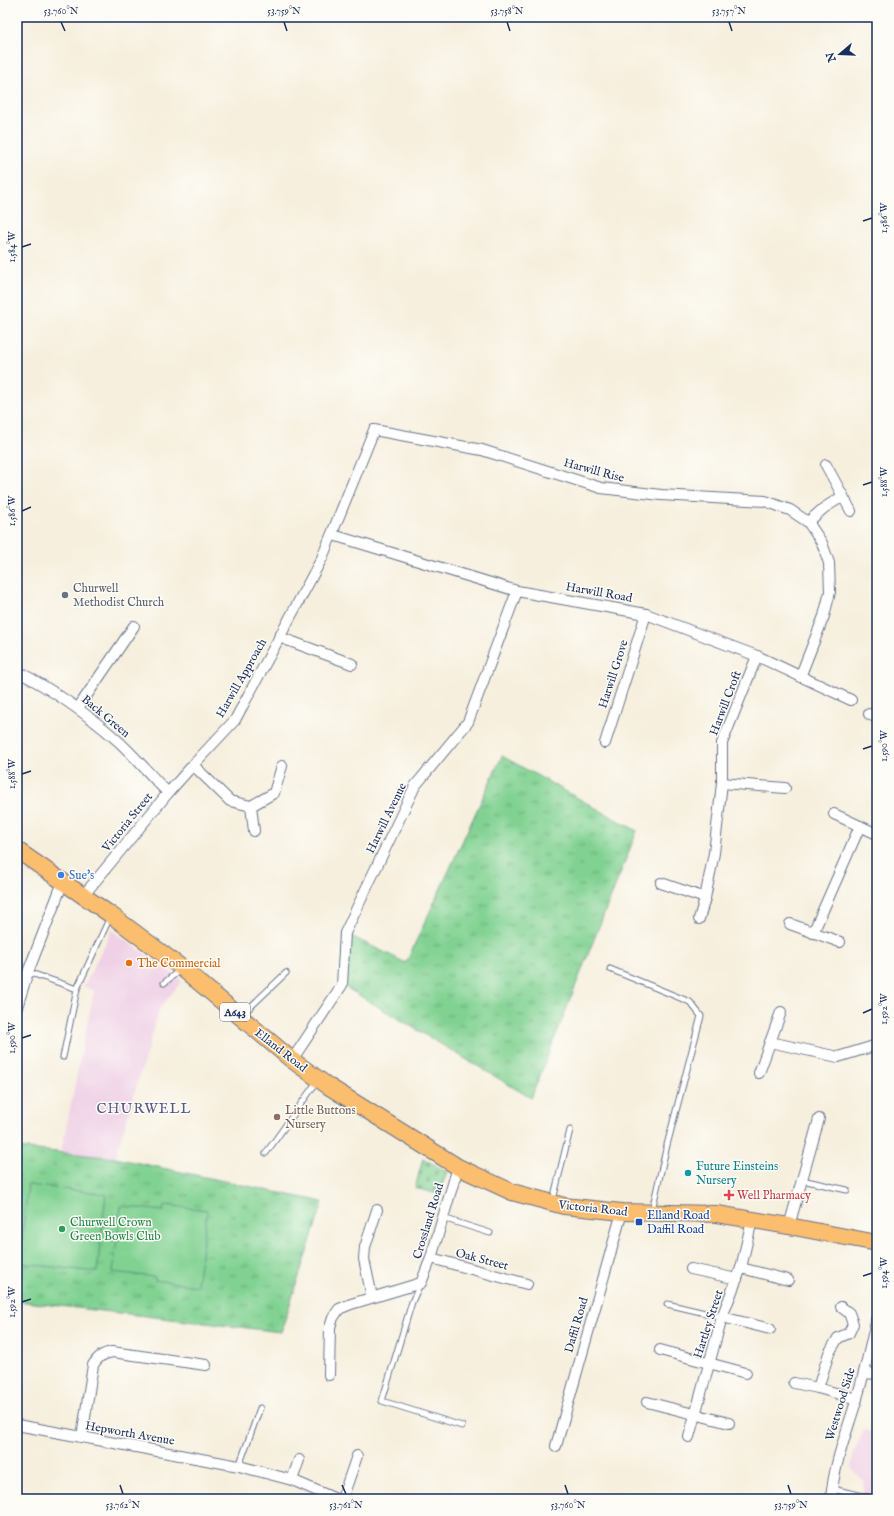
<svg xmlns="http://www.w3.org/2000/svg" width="894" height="1516" font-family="'IM FELL English',serif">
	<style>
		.built { fill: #efd0e6 }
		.cemetery { fill: url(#cemetery-stones); stroke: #4e8078 }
		.park { fill: url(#park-tufts); stroke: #4e8078 }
		.pitch { fill: #81d292; stroke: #4e8078 }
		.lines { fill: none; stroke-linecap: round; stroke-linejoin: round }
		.service-casing { stroke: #68728a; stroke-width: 7 }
		.minor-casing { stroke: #68728a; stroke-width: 12 }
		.primary-casing { stroke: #68728a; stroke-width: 18 }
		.service { stroke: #fff; stroke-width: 5 }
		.minor { stroke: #fff; stroke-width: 10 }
		.primary { stroke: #fbbd6e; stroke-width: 16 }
		.ticks { fill: none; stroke: #1b2f5e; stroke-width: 1.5 }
		.worship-dot { fill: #6b7280; stroke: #fdfcf7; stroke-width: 1.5 }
		.shop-dot { fill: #3f7fe0; stroke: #fdfcf7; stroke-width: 1.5 }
		.food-dot { fill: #e8710a; stroke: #fdfcf7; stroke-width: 1.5 }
		.education-dot { fill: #8d6e63; stroke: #fdfcf7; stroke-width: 1.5 }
		.culture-dot { fill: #0f9aa8; stroke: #fdfcf7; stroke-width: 1.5 }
		.health-dot { fill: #e0444e; stroke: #fdfcf7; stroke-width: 1.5 }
		.transit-dot { fill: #1a4fb4; stroke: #fdfcf7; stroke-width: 1.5 }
		.leisure-dot { fill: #2e9e5b; stroke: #fdfcf7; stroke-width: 1.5 }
		.labels { text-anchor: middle; stroke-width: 3; stroke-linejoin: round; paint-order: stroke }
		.shield { fill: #fdfcf7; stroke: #5f6c8c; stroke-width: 1 }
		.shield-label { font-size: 11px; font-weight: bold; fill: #1b2f5e }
		.street-label { font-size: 12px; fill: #1b2f5e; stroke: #fdfcf7 }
		.worship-label { font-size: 12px; fill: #5b616d; stroke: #fdfcf7; text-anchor: start }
		.shop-label { font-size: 12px; fill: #366cbe; stroke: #fdfcf7; text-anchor: start }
		.food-label { font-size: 12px; fill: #c56008; stroke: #fdfcf7; text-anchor: start }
		.education-label { font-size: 12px; fill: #785e54; stroke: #fdfcf7; text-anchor: start }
		.culture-label { font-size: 12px; fill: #0d838f; stroke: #fdfcf7; text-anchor: start }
		.health-label { font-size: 12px; fill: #be3a42; stroke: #fdfcf7; text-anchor: start }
		.transit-label { font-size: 12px; fill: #164399; stroke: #fdfcf7; text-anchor: start }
		.leisure-label { font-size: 12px; fill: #27864d; stroke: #fdfcf7; text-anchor: start }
		.quarter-label { font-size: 14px; letter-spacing: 1px; fill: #595b89; stroke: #fdfcf7 }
		.neatline { fill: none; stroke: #1b2f5e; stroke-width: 1.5 }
		.ticks-label { font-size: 10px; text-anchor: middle; fill: #1b2f5e }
	</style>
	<defs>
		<pattern id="cemetery-stones" width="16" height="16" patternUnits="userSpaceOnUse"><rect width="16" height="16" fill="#81d292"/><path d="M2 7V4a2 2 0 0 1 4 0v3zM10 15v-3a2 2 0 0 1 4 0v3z" fill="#69ab7a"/></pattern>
		<pattern id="park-tufts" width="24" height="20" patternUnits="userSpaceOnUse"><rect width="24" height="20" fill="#81d292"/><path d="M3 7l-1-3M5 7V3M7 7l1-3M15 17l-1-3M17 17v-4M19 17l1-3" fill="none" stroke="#69ab7a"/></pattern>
	</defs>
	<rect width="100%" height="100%" fill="#fdfcf7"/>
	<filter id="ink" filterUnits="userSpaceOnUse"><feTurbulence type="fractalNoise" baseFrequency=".025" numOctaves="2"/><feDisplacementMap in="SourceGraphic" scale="8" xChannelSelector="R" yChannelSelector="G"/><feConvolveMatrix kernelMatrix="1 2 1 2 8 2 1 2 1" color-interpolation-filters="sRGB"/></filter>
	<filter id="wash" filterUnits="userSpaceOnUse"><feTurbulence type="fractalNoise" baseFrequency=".012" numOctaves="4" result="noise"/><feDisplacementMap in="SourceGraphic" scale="16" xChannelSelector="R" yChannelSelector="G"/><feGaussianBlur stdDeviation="0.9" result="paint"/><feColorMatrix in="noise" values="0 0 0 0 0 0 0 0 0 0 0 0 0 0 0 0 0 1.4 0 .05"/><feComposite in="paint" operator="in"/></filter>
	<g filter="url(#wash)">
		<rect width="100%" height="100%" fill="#f6efdd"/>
		<g class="built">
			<polygon points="112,930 182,981 160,1008 115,1158 61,1152 94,991 84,986"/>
			<polygon points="863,1430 877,1433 877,1499 861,1499 865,1481 857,1475 851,1467 854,1453"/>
		</g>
		<polygon class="cemetery" points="423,1158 447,1172 439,1194 415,1188"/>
		<g class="park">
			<polygon points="502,756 637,831 531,1098 342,985 345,933 406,963"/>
			<polygon points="17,1148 115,1158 323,1202 281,1332 17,1301"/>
		</g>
		<g class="pitch">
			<polygon points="28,1185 106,1194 97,1272 19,1263"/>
			<polygon points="164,1205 207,1210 197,1286 155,1280 155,1277 113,1272 121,1206 163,1211"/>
		</g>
	</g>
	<g filter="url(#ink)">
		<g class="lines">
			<g class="service-casing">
				<g id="service">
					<polyline points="610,969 690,1002 701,1016 667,1145 652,1210"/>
					<polyline points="28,972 77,989"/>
					<polyline points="164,983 180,970"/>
					<polyline points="242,1015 286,973"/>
					<polyline points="63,1057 77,989 110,917"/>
					<polyline points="266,1153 318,1080"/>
					<polyline points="802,1180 847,1190"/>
					<polyline points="553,1200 570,1130"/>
					<polyline points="443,1218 490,1233"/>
					<polyline points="420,1284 412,1302 382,1401 462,1426"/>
					<polyline points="667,1304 722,1317"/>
					<polyline points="239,1466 260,1408"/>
					<polyline points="832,1489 877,1499"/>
				</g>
			</g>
			<g class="minor-casing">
				<g id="minor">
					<polyline points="826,465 851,511"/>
					<polyline points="808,522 824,508 843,496"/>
					<polyline points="333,535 517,591 646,614 757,656 851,700"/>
					<polyline points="279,637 352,664"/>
					<path d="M17 671C53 690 86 713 117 740 135 756 151 776 168 793"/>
					<polyline points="78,708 134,626"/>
					<polyline points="869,714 877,718"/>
					<polyline points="605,743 646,614"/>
					<polyline points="282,766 274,793 251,806 230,801 193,765 235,720 322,558 374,430 482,450 601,488 661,495 765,501 790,510 808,522 822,543 829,563 830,592 824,616 800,677"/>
					<polyline points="722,783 785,788"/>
					<polyline points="251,806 254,831"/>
					<polyline points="834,814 877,834"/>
					<polyline points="661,883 705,898 714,853 722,783 722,743 757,656"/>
					<polyline points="83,896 168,793 193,765"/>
					<polyline points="699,919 705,898"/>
					<polyline points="790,924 840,942"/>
					<polyline points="813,933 860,826"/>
					<polyline points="17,1007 28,972 63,882"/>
					<polyline points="770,1042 838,1057 877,1045"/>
					<polyline points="292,1060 342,985 345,933 415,786 468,722 517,591"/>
					<polyline points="759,1073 781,1012"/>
					<polyline points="789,1226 819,1119"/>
					<polyline points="431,1258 527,1284"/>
					<polyline points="741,1268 788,1280"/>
					<polyline points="691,1269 737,1279"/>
					<polyline points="372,1297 364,1259 365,1247 377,1210"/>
					<polyline points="841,1307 849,1313 853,1324 849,1333 838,1338 829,1353 818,1388 857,1399"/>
					<polyline points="722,1317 770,1329"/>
					<polyline points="660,1350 746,1373"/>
					<polyline points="864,1373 877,1374"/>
					<polyline points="329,1375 330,1327 333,1318 339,1309 351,1304 421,1283 431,1258 458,1167"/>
					<polyline points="794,1383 818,1388"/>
					<polyline points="647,1402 729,1423"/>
					<polyline points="17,1425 239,1466 292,1480 336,1499"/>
					<path d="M82 1437 93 1365C98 1357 102 1354 112 1352L206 1365"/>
					<polyline points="689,1437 722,1317 741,1268 752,1220"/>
					<polyline points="556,1446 622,1212"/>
					<polyline points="292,1480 299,1460"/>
					<polyline points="342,1499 357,1456"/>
					<path d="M831 1499C834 1463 847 1432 857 1398 865 1371 871 1344 877 1317"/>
				</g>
			</g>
			<g class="primary-casing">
				<polyline id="primary" points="17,850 111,915 182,968 292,1060 328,1086 458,1167 512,1192 564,1206 622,1212 717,1214 789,1226 877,1243"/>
			</g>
			<use href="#service" class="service"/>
			<use href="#minor" class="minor"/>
			<use href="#primary" class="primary"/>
		</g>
	</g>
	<path class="ticks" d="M61 22 65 31M284 22 287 31M507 22 510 31M729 22 732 31M863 221 872 218M22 247 31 244M863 485 872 482M22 511 31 507M863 749 872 746M22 774 31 771M863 1013 872 1009M22 1038 31 1035M863 1276 872 1273M22 1302 31 1299M120 1485 123 1494M342 1485 346 1494M565 1485 568 1494M788 1485 791 1494"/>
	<circle class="worship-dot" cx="65" cy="595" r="4"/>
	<circle class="shop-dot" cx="61" cy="875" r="4"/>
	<circle class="food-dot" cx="129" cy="963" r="4"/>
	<circle class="education-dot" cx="277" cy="1117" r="4"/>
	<circle class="culture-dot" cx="688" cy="1173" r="4"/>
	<path class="health-dot" d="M727 1189h4v4h4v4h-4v4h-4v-4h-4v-4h4z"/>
	<rect class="transit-dot" x="635" y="1218" width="8" height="8" rx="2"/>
	<circle class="leisure-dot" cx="62" cy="1229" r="4"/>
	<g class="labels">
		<rect class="shield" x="220" y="1003" width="30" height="18" rx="3"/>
		<g class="shield-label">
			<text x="235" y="1016">A643</text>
		</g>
		<g class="street-label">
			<text transform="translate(594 470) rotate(15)" y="4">Harwill Rise</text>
			<text transform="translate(599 592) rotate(10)" y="4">Harwill Road</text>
			<text transform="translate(613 674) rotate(-72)" y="4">Harwill Grove</text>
			<text transform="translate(241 678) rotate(-60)" y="4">Harwill Approach</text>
			<text transform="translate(725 703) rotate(-69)" y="4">Harwill Croft</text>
			<text transform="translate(106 716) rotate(40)" y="4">Back Green</text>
			<text transform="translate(386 818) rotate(-64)" y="4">Harwill Avenue</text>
			<text transform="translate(127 822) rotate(-51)" y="4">Victoria Street</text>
			<text transform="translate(281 1050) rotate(38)" y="4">Elland Road</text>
			<text transform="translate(593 1208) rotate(6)" y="4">Victoria Road</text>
			<text transform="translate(428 1221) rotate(-73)" y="4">Crossland Road</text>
			<text transform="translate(482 1259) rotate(15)" y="4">Oak Street</text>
			<text transform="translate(708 1324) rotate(-72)" y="4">Hartley Street</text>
			<text transform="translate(576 1325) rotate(-74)" y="4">Daffil Road</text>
			<text transform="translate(840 1404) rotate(-73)" y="4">Westwood Side</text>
			<text transform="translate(130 1433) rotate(10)" y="4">Hepworth Avenue</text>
		</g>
		<g class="worship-label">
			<text x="73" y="592">Churwell<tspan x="73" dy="14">Methodist Church</tspan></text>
		</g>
		<g class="shop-label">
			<text x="69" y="879">Sue's</text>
		</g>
		<g class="food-label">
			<text x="137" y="967">The Commercial</text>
		</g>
		<g class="education-label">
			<text x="285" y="1114">Little Buttons<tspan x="285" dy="14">Nursery</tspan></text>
		</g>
		<g class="culture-label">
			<text x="696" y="1170">Future Einsteins<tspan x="696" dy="14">Nursery</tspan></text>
		</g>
		<g class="health-label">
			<text x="737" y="1199">Well Pharmacy</text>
		</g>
		<g class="transit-label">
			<text x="647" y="1219">Elland Road<tspan x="647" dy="14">Daffil Road</tspan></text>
		</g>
		<g class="leisure-label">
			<text x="70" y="1226">Churwell Crown<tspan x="70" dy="14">Green Bowls Club</tspan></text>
		</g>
		<g class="quarter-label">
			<text x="144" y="1113">CHURWELL</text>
		</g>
	</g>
	<rect width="894" height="1516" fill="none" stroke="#fdfcf7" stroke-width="44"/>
	<g transform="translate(840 54) rotate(251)" stroke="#fdfcf7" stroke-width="3" paint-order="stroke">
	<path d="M0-3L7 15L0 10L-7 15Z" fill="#1b2f5e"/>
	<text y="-6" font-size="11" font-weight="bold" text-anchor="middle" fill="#1b2f5e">N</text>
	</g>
	<rect x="22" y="22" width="850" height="1472" class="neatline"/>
	<g class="ticks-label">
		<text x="61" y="14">53.760°N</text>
		<text x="284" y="14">53.759°N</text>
		<text x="507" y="14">53.758°N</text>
		<text x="729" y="14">53.757°N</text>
		<text transform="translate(883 218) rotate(-90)" y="4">1.586°W</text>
		<text transform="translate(11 247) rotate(-90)" y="4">1.584°W</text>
		<text transform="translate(883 482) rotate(-90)" y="4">1.588°W</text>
		<text transform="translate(11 511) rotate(-90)" y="4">1.586°W</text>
		<text transform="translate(883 746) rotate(-90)" y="4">1.590°W</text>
		<text transform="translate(11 774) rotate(-90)" y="4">1.588°W</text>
		<text transform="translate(883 1009) rotate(-90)" y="4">1.592°W</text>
		<text transform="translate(11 1038) rotate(-90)" y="4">1.590°W</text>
		<text transform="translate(883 1273) rotate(-90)" y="4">1.594°W</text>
		<text transform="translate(11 1302) rotate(-90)" y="4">1.592°W</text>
		<text x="123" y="1508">53.762°N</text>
		<text x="346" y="1508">53.761°N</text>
		<text x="568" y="1508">53.760°N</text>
		<text x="791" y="1508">53.759°N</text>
	</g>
</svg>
